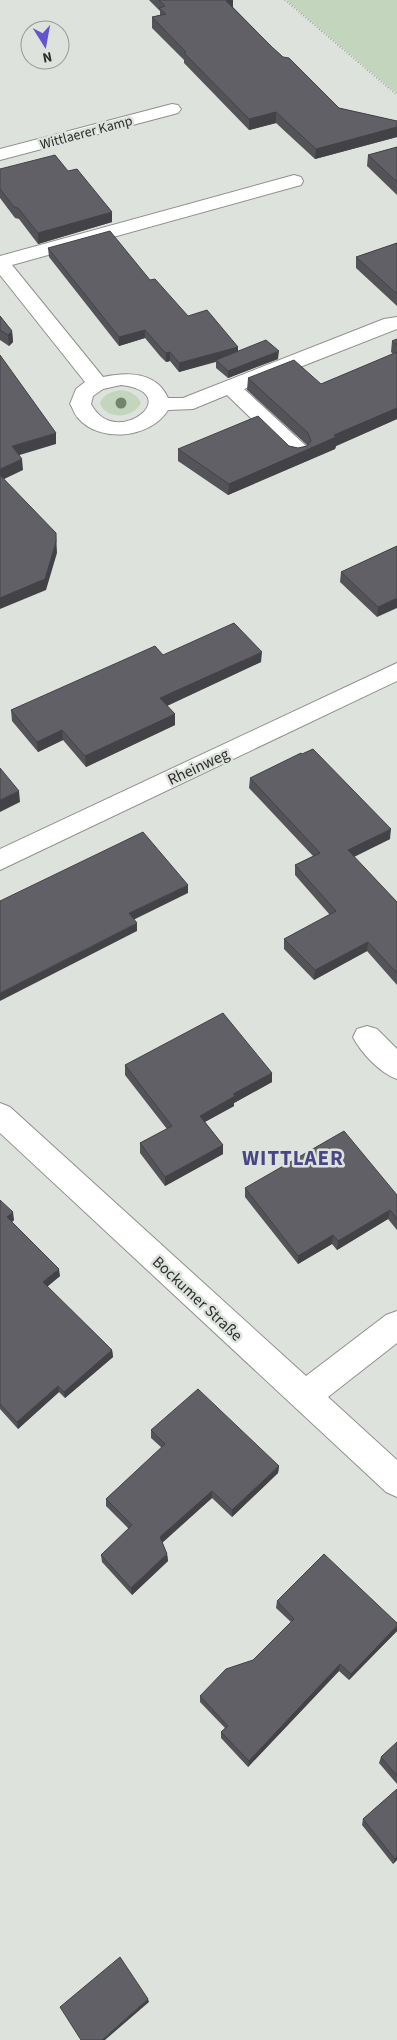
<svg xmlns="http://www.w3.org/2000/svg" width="397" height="2040" font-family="'Source Sans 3',sans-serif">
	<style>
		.green { fill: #c3d6bd }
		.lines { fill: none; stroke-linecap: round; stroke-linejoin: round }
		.minor-casing { stroke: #8d918c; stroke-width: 2 }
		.path { stroke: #7c807c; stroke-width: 2; stroke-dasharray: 0.5 2.5; stroke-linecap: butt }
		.minor { fill: #fff; fill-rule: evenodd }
		.tree { fill: #72846b }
		.wall { fill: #535358 }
		.shaded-wall { fill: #434347 }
		.building { fill: #606066; stroke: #434347 }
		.labels { text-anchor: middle; stroke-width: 5; stroke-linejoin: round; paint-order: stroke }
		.far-street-label { font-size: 14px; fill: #2d2f2d; stroke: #dde2dc }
		.street-label { font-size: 16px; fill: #2d2f2d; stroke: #dde2dc }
		.district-label { font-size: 21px; font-weight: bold; letter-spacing: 1px; fill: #4a4684; stroke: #dde2dc }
	</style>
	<rect width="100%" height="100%" fill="#dde2dc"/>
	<g class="green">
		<polygon points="286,0 397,0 397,94 396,93"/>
		<path d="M121 390C131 392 137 394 141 403 133 419 106 420 100 403 105 393 111 392 121 390Z"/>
	</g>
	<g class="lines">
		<g class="minor-casing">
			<g id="minor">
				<polygon points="172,104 178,105 181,109 178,113 0,160 0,149"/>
				<path d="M294 175 301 177 303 181 301 185 12 265 103 377C127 372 156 371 168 398H183L384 319 397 317V329L244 389 306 446 309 451 306 456 298 458 290 456 227 395 193 409 168 410C151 438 100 444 78 418 74 414 73 408 70 404L76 389 85 382 0 275V256ZM121 385C188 393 115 451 91 404L93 396 103 389Z"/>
				<polygon points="397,663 397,681 0,870 0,849"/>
				<path d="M367 1026 377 1029 397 1049V1079C380 1073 361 1053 353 1037L357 1029Z"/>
				<polygon points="0,1103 10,1107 306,1376 386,1315 397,1311 397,1343 328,1397 397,1460 397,1497 386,1492 0,1133"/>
			</g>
		</g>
		<polyline class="path" points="285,0 397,95"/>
		<use href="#minor" class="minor"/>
	</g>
	<circle class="tree" cx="121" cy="403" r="5.5"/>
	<g class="wall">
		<polygon points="149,0 233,0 233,7 272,47 339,108 397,121 397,137 315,159 276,123 249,130 184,63 184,60 152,28 152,17 160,15 160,11"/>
		<polygon points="397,147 397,195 367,166 368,155"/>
		<polygon points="0,169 68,171 112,222 38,244 19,219 15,218 0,198"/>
		<polygon points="397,243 397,306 356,268 356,257"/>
		<polygon points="48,248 150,280 188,316 238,347 238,352 278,359 228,378 216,368 216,362 179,372 170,361 166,362 160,356 145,338 119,346 49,257"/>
		<polygon points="0,316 12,331 13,342 9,346 0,340"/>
		<polygon points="397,339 397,419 336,446 335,449 228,495 178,461 178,449 289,446 298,448 307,446 307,445 247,390 248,378 321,384 393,354 391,352 392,341"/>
		<polygon points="397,546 377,617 340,582 341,572"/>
		<polygon points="163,655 261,662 167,706 175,714 175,725 86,767 63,740 38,752 12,721 11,710"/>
		<polygon points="250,778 390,839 354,857 397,902 397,985 367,951 314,980 284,949 284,939 330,915 295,875 295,865 313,856 249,788"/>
		<polygon points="125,1065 272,1073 272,1082 234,1103 234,1106 205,1122 223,1145 223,1154 165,1186 140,1153 140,1143 167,1129 125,1075"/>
		<polygon points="245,1188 397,1195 397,1230 388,1219 337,1250 332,1244 298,1264 245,1197"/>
		<polygon points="0,1200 14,1220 12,1222 60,1276 47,1287 112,1350 113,1357 65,1398 59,1392 18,1429 0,1409"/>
		<polygon points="151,1430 279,1466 278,1473 232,1517 212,1498 162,1542 167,1554 168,1561 132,1595 102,1562 101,1555 129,1529 106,1506 106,1499 162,1448 151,1438"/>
		<polygon points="277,1601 397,1631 349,1680 339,1671 248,1767 221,1738 221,1732 225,1728 200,1702 200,1696 253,1660 291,1622 276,1608"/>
		<polygon points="397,1742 397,1784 379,1763 381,1757"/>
		<polygon points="397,1789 397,1860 393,1864 362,1825 363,1819"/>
	</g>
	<g class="shaded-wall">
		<polygon points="229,0 233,0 233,10 226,1"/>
		<polygon points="276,112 276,123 249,130 249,119"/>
		<polygon points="397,127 397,137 315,159 316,149"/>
		<polygon points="112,212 112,222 38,244 38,233"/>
		<polygon points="145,330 145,338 119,346 119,337"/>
		<polygon points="12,331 13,342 9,346 8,335"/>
		<polygon points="238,347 238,355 179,372 179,363"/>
		<polygon points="279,351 278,359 228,378 228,371"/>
		<polygon points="170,352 170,361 166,362 166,353"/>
		<polygon points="397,408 397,419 336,446 335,449 228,495 229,484 334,435"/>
		<polygon points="56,433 56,444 13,457 12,446"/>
		<polygon points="22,459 23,470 0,481 0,469"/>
		<polygon points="56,533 57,553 46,590 0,609 0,598"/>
		<polygon points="397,598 397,608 377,617 378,607"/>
		<polygon points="262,652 261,662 160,709 160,698"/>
		<polygon points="175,714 175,725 86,767 85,756"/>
		<polygon points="62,730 63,740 38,752 37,742"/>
		<polygon points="19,791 20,802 0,812 0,800"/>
		<polygon points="391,829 390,839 347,860 348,850"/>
		<polygon points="188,885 188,893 129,922 129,913"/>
		<polygon points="137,923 137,931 0,1001 0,993"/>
		<polygon points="368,942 367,951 314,980 315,970"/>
		<polygon points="272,1073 272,1082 234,1103 234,1106 199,1125 200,1116 233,1094"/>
		<polygon points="223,1145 223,1154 165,1186 165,1177"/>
		<polygon points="390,1210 388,1219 337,1250 338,1241"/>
		<polygon points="13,1212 14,1220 8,1225 7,1217"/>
		<polygon points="333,1235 332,1244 298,1264 298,1256"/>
		<polygon points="59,1269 60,1276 44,1289 43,1282"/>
		<polygon points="112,1350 113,1357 65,1398 64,1392"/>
		<polygon points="58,1386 59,1392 18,1429 17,1422"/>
		<polygon points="279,1466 278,1473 232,1517 232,1510"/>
		<polygon points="212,1491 212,1498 161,1544 160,1537"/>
		<polygon points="167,1554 168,1561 132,1595 131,1588"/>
		<polygon points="397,1626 397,1631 349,1680 351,1674"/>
		<polygon points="340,1664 339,1671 248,1767 249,1761"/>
		<polygon points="397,1857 397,1860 393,1864 395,1859"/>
		<polygon points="148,1999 149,2002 105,2040 102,2040"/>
	</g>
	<g class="building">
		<polygon points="159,0 229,0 226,1 272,47 283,57 289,58 339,108 397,121 397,127 316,149 276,112 249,119 184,53 186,52 152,17 166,14 159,8 165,6"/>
		<polygon points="397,147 397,182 368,155"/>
		<polygon points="55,155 68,171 77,169 112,212 38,233 18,208 14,207 0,189 0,169"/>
		<polygon points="110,231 150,280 155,279 188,316 207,310 238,347 179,363 170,352 166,353 160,347 145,330 119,337 48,248"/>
		<polygon points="397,243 397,294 356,257"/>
		<polygon points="0,316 12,331 8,335 0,330"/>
		<polygon points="397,339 397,345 392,341"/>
		<polygon points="266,340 279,351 228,371 216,360"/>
		<polygon points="397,352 397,408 334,435 336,437 229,484 178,449 258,416 289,446 298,448 307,446 311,441 308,433 248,378 294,360 321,384"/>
		<polygon points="0,355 56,433 12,446 22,459 0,469"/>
		<polygon points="0,475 56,533 56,542 45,579 0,598"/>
		<polygon points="397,546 397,598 378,607 341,572"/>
		<polygon points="234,623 262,652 160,698 175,714 85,756 62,730 37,742 11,710 155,646 163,655"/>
		<polygon points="313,749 391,829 348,850 397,902 397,973 368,942 315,970 284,939 336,911 295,865 320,853 250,778 301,753 302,754"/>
		<polygon points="0,768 19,791 0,800"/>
		<polygon points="143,832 188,885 129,913 137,923 0,993 0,901"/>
		<polygon points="223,1013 272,1073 233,1094 235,1096 200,1116 223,1145 165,1177 140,1143 172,1126 125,1065"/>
		<polygon points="344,1131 397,1195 397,1219 390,1210 338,1241 333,1235 298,1256 245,1188"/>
		<polygon points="0,1200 13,1212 7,1217 59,1269 43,1282 112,1350 64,1392 58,1386 17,1422 0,1404"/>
		<polygon points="198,1389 279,1466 232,1510 212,1491 160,1537 167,1554 131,1588 101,1555 132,1525 106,1499 165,1444 151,1430"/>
		<polygon points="324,1554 397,1623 397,1626 351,1674 340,1664 249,1761 221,1732 228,1726 200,1696 226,1669 253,1660 294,1619 277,1601"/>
		<polygon points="397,1742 397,1776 381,1757"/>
		<polygon points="397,1789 397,1857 395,1859 363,1819"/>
		<polygon points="120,1957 148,1999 102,2040 81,2040 60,2007"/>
	</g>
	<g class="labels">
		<g class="far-street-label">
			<text transform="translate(86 132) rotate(-15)" y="5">Wittlaerer Kamp</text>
		</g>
		<g class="street-label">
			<text transform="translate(198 766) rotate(-25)" y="6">Rheinweg</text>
			<text transform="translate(198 1298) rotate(43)" y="6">Bockumer Straße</text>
		</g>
		<g class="district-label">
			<text x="293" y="1165">WITTLAER</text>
		</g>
	</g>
	<g transform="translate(45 45) rotate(169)"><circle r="24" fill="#dde2dc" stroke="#979a96"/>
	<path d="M0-4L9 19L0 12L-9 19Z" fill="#6454cd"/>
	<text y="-8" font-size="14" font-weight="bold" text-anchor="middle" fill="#2d2f2d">N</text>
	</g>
</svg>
